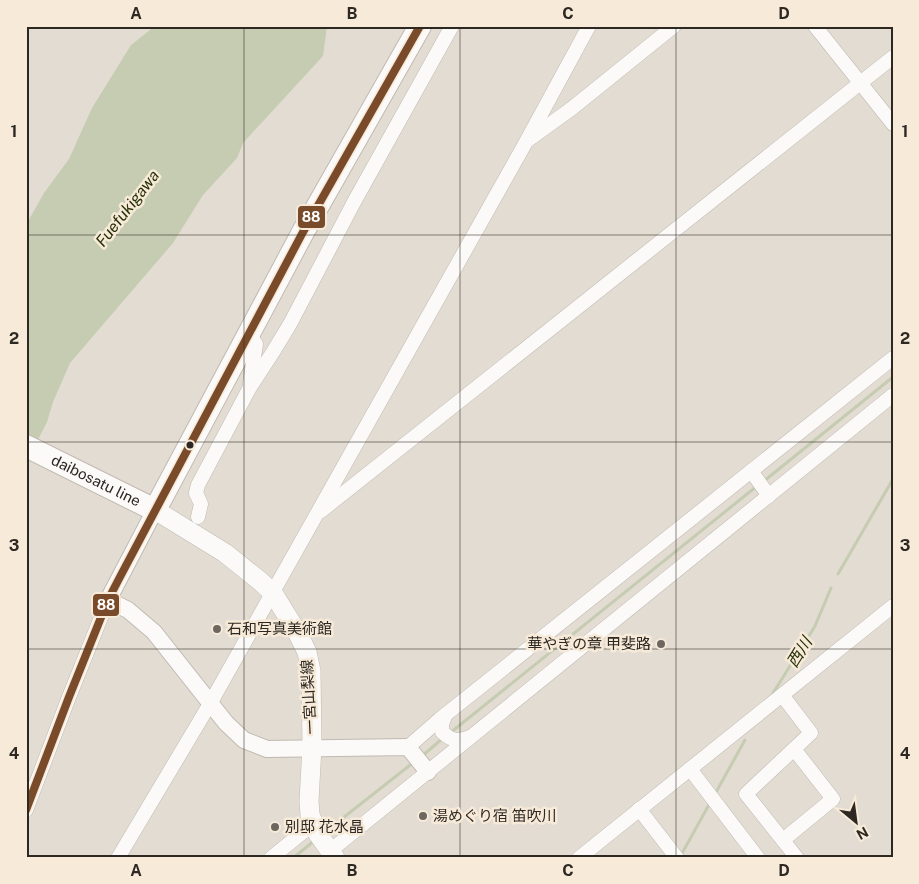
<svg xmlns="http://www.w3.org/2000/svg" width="919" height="884" font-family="'Public Sans','Noto Sans JP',sans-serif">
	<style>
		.water { fill: #c6ccb1 }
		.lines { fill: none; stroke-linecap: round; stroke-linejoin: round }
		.stream { stroke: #c6ccb1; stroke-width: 3 }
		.minor-casing { stroke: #c0bab2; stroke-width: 15 }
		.tertiary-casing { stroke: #c0bab2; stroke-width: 18 }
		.secondary-casing { stroke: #c0bab2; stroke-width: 20 }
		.trunk-casing { stroke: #c0bab2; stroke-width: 24 }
		.minor { stroke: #fbfaf8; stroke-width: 14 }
		.tertiary { stroke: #fbfaf8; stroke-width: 16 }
		.secondary { stroke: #fbfaf8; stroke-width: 19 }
		.trunk { stroke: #fbfaf8; stroke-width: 22 }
		.bus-1-casing { stroke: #f7ead8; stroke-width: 11 }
		.bus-1 { stroke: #7a4b2a; stroke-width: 8 }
		.grid { fill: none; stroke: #2d2822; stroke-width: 1; stroke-opacity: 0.55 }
		.bus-dot { fill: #2d2822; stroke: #f7ead8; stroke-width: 2 }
		.poi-dot { fill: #6d6760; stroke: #f7ead8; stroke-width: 2 }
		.labels { text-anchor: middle; stroke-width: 5; stroke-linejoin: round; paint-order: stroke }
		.street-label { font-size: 15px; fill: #2d2822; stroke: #f7ead8 }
		.poi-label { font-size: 15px; fill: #2d2822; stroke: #f7ead8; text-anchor: start }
		.water-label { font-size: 16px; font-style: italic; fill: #263007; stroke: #f7ead8 }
		.line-badge { stroke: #f7ead8; stroke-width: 2 }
		.badge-label { font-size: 14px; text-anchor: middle; font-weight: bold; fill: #fff }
		.neatline { fill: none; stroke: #2d2822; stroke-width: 2 }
		.grid-label { font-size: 16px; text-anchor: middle; font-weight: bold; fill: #2d2822 }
	</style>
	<rect width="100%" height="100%" fill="#e3dcd2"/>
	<polygon class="water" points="155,26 327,26 323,56 243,143 237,158 203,195 173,243 70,363 53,402 47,422 26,463 26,225 44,193 69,159 92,108 131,45"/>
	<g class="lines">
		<g class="stream">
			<polyline points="764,481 893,377"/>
			<polyline points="838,574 893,479"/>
			<polyline points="770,698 815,626 831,588"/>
			<polyline points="450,733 757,486"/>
			<polyline points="421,757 443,738"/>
			<polyline points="715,794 745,740"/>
			<polyline points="325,832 414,762"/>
			<polyline points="680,857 711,801"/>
			<polyline points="293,858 314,841"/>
		</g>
		<g class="minor-casing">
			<g id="minor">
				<polyline points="815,26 893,124"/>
				<polyline points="528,140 571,109 674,26"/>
				<polyline points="249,334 256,344 250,383"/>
				<polyline points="751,471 769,496"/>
				<polyline points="321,511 893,57"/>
				<polyline points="198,517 201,504 196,493 198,485 249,389 273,352 290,324 354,202 452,26"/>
				<polyline points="782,695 811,733 746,794 797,858"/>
				<path d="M446 714 442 724V732C452 741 458 742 470 737"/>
				<polyline points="408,747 440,719 893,358"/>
				<polyline points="690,769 758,858"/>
				<polyline points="639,809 677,858"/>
				<polyline points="26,810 69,697 108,600"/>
				<polyline points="783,840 833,799 794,749"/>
				<polyline points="330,851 893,395"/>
				<polyline points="118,858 211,702 526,142 589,26"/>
				<polyline points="271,858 313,824"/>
				<polyline points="579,858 893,606"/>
			</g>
		</g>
		<g class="tertiary-casing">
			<polyline id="tertiary" points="155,510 108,600 128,610 154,632 226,723 244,740 267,749 408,747 428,772"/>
		</g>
		<g class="secondary-casing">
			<polyline id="secondary" points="155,510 225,553 260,581 273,593 297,632 307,652 311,671 312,747 309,801 310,815 318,834 335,858"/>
		</g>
		<g class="trunk-casing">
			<g id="trunk">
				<path id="s1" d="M26 446 155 510 303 232 420 26"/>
			</g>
		</g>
		<use href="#minor" class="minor"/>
		<use href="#tertiary" class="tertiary"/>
		<use href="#secondary" class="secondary"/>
		<use href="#trunk" class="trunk"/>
		<g class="bus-1-casing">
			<polyline id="bus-1" points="26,810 69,697 108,600 121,575 303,232 420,26"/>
		</g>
		<use href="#bus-1" class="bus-1"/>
	</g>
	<path class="grid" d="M244 26V858M460 26V858M676 26V858M26 235H893M26 442H893M26 649H893"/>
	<circle class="bus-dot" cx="190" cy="445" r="4.5"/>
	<g class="poi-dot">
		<circle cx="217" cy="629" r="5"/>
		<circle cx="661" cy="644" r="5"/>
		<circle cx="423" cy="816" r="5"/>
		<circle cx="275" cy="827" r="5"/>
	</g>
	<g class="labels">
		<g class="street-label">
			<text dy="5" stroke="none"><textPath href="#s1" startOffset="78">daibosatu line</textPath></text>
			<text transform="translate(309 697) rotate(-93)" y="5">一宮山梨線</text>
		</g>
		<g class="poi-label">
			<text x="227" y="634">石和写真美術館</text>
			<text x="651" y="649" text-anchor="end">華やぎの章 甲斐路</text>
			<text x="433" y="821">湯めぐり宿 笛吹川</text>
			<text x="285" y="832">別邸 花水晶</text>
		</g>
		<g class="water-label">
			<text transform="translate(127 208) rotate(-52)" y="6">Fuefukigawa</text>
			<text transform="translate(799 652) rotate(-58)" y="6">西川</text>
		</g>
	</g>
	<g class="line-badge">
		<rect x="297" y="205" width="29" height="24" rx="5" fill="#7a4b2a"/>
		<rect x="92" y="593" width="28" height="24" rx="5" fill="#7a4b2a"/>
	</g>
	<g class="badge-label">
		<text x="311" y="222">88</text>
		<text x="106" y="610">88</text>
	</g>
	<rect width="919" height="884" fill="none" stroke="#f7ead8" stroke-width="55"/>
	<g transform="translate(856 822) rotate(151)" stroke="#f7ead8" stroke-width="4" paint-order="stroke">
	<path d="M0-4L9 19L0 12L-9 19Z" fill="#2d2822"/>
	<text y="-8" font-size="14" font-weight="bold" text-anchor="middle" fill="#2d2822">N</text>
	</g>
	<rect x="28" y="28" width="864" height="828" class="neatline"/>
	<g class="grid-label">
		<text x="136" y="19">A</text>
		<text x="352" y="19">B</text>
		<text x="568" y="19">C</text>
		<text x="784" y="19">D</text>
		<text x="14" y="137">1</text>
		<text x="905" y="137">1</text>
		<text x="14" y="344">2</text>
		<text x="905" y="344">2</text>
		<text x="14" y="551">3</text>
		<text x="905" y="551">3</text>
		<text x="14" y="759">4</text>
		<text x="905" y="759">4</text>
		<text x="136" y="876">A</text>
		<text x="352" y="876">B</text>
		<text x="568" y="876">C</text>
		<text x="784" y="876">D</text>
	</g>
</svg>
